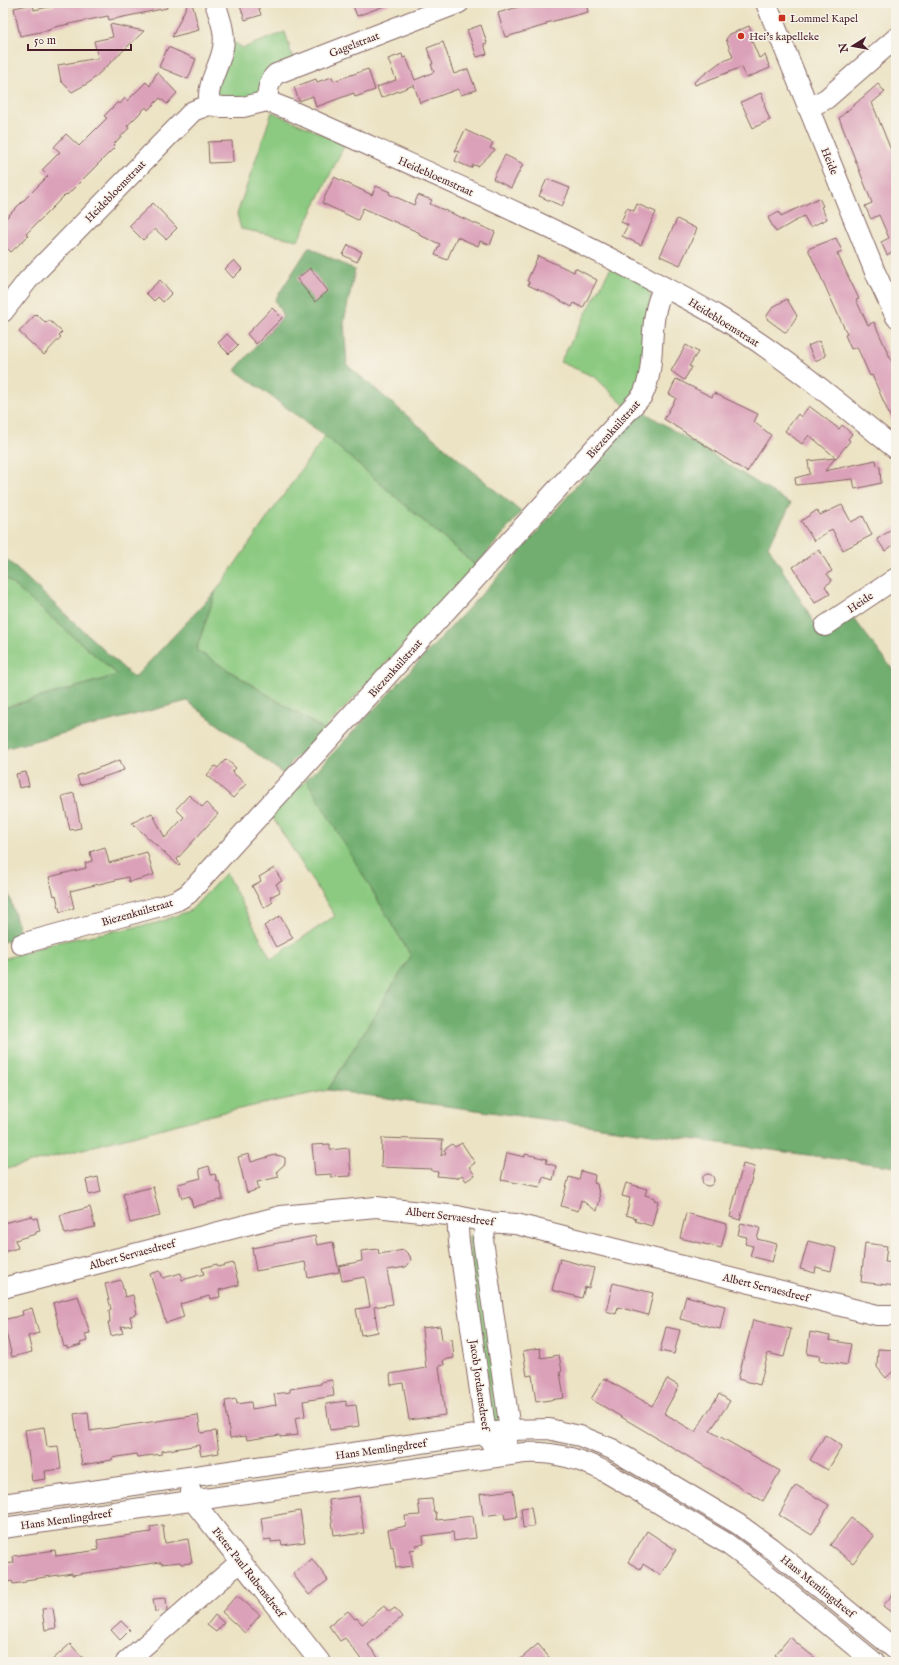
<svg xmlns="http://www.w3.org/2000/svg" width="899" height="1665" font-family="'IM FELL English',serif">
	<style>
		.green { fill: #8cca81; stroke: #6b7456 }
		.forest { fill: #71ae6f; stroke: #5e664d }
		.building { fill: #dba1b9 }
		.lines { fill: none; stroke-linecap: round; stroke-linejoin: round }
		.minor-casing { stroke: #836461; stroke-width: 22 }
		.minor { stroke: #fff; stroke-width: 20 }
		.poi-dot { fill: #c8321e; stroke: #f7f3e8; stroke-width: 1.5 }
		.labels { text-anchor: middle; stroke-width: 3; stroke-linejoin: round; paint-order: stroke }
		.poi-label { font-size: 11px; fill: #4a1f2b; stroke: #f7f3e8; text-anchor: start }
		.street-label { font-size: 11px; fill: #4a1f2b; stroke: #f7f3e8 }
	</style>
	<rect width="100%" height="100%" fill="#f7f3e8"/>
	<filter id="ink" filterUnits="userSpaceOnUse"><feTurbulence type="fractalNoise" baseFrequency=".025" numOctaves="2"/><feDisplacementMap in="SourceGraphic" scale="8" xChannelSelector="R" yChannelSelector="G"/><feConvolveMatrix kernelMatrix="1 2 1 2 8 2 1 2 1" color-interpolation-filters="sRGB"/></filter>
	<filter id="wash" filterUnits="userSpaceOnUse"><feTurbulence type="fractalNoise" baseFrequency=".012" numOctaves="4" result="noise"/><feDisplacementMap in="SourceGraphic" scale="16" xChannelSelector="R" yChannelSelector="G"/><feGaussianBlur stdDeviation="0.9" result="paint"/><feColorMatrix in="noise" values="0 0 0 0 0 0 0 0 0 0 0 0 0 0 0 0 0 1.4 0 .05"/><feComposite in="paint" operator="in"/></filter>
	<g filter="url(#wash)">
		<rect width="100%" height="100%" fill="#ece3c4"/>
		<g class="green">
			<polygon points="285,32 293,59 257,96 227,103 215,93 232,41 243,48"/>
			<polygon points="272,112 345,144 298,240 241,229 237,214"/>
			<polygon points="611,267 648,286 651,296 641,384 625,406 595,377 560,362"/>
			<polygon points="325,436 476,566 324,730 196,650 216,591"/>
			<polygon points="3,576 118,675 3,708"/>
			<polygon points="307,779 411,956 328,1090 216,1114 3,1170 3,959 57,942 157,923 191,910 226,873 271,959 335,916 271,815"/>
			<polygon points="474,1234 500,1421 496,1422 493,1421 468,1237"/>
		</g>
		<g class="forest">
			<polygon points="309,247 355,270 344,322 347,365 521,512 476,566 325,436 235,370 283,316 275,300"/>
			<polygon points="641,410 791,504 768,546 815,624 824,635 852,616 896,674 896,1167 328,1090 411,956 306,779 321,766 509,565"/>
			<polygon points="3,556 134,678 216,591 196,650 324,730 307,749 292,761 285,775 187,701 3,749 3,708 118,675 3,576"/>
			<polygon points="3,873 21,937 3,942"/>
		</g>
		<g id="blocks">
			<g class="building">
				<polygon points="54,3 166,3 167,8 109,20 108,16 50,28 50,30 20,36 14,8 33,4 34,10 54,6"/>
				<polygon points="188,3 192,3 199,30 172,37"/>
				<polygon points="239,3 257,3 261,15 245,20"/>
				<polygon points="352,3 390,3 390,4 357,16"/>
				<polygon points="531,3 586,3 588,12 546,23 546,25 506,37 505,37 498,13"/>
				<polygon points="110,24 144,31 90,82 72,92 61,81 58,65 98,58 94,41 113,37"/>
				<polygon points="481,25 487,43 484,44 487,54 477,57 467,30"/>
				<polygon points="749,26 754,38 751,39 759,58 765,55 770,68 746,78 742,67 695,85 694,82 719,63 733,57 726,39 730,34"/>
				<polygon points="443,42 454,74 468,69 476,90 461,95 458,89 420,103 414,85 381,98 377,87 396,80 388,59 402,54 403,58 406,57 415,80 434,72 431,64 433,64 427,48"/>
				<polygon points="168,47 196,59 188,79 159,67"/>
				<polygon points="368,69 375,90 355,97 354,93 316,107 313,96 299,101 294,87 316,79 317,82 332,77 334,81"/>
				<polygon points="157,72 177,93 167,104 160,98 148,110 146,107 127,126 129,128 113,145 115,147 67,195 66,194 26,234 28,236 11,252 3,244 3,221 48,176 42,170 60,152 54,147 66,134 79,146 107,118 104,116 118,102 120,104 125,98 127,101 146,82 150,86"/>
				<polygon points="878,84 885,92 872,103 891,150 896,148 896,256 894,251 887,255 881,242 889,238 879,215 871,219 865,206 872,203 839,118"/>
				<polygon points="761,93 765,104 764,105 770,120 753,128 741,102"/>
				<polygon points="465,130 493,143 490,148 495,150 478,166 473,165 471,168 455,161 459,152 455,151"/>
				<polygon points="232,141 233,162 209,163 208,142"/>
				<polygon points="505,155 523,164 511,188 493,179"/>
				<polygon points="334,177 372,195 376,186 390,192 389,194 414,205 418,195 432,200 430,204 495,232 490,245 480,241 478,246 457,237 447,260 435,255 440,244 419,235 420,233 363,208 358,220 322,203"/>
				<polygon points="547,179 570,188 562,206 539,196"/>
				<polygon points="819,198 823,206 821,207 827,219 810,227 804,216 776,232 768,218 779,212 781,216"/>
				<polygon points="153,203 177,228 166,239 155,229 143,240 129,226"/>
				<polygon points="637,204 656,212 641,245 622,236 628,225 621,222 627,208 634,211"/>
				<polygon points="677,219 697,229 680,265 660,256"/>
				<polygon points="836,238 842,251 837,253 859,299 856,300 868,325 874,322 896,371 896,430 872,375 870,376 857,347 851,349 845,335 847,334 808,249"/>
				<polygon points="348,245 362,252 357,262 343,255"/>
				<polygon points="538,256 574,272 575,268 597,280 583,308 574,303 572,307 554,297 528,285 529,282 527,281"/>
				<polygon points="234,260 242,269 233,278 225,269"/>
				<polygon points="310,268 328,291 315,302 297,279"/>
				<polygon points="160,280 172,293 163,302 158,297 154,301 146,293"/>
				<polygon points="787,299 797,316 786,333 767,319 768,318 766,317 773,307"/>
				<polygon points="272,308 282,318 256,344 247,334"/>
				<polygon points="36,314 46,323 49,320 62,332 59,335 61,337 44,355 19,332"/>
				<polygon points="227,334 238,345 229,354 218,343"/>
				<polygon points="819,341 826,356 815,361 808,346"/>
				<polygon points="686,345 698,352 689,366 692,367 684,380 671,371"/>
				<polygon points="676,379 712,397 714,393 758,414 754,422 771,435 747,472 664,419 676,398 669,394"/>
				<polygon points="809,406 839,429 842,425 852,434 848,439 850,441 836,458 809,435 802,444 785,431 798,414 801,417"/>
				<polygon points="835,458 825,471 876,460 877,465 880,467 881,483 855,489 853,479 796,485 795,478 810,474 808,461"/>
				<polygon points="842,505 851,522 863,516 872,535 843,550 832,529 814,541 801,521 817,510 820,515"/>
				<polygon points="896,527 896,543 885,551 877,539"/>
				<polygon points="819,550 832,571 827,574 832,581 825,586 830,594 815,603 793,567"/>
				<polygon points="226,759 236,768 232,772 246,784 233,798 207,775 215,766 218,768"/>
				<polygon points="120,760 124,770 80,785 77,776"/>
				<polygon points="26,772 29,786 19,788 16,774"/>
				<polygon points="74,793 81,828 70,830 62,796"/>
				<polygon points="189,795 202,807 206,803 218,814 177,859 180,865 179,866 132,823 152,813 165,838 184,817 176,809"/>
				<polygon points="105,847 109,863 147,852 154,875 129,882 128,877 70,891 74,908 60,912 56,895 54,896 49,877 86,868 85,863 92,861 90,852"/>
				<polygon points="274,868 282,881 276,884 280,892 270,897 273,902 264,908 252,886 261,881 259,877"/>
				<polygon points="280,916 293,938 276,947 264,926"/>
				<polygon points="382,1138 443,1140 441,1156 446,1153 444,1150 452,1144 455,1147 462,1143 475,1163 469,1167 475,1175 466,1181 462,1175 457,1178 437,1176 438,1172 432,1171 432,1169 381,1167"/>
				<polygon points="330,1144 330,1150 349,1148 351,1176 331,1177 331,1174 315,1175 312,1145"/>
				<polygon points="507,1153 525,1157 525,1154 547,1159 546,1163 556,1166 553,1180 543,1177 540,1187 501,1180"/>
				<polygon points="249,1154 251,1162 275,1155 281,1156 285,1158 285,1164 277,1171 279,1177 257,1182 259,1189 247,1193 238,1157"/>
				<polygon points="743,1164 755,1167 740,1220 730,1217"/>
				<polygon points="209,1166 211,1175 215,1174 217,1182 219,1181 223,1199 193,1207 190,1196 182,1198 178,1184 201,1178 199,1169"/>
				<polygon points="581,1171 595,1175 594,1183 597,1184 600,1199 597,1211 581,1200 578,1211 561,1206 569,1177 579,1180"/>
				<circle cx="708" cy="1180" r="6"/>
				<polygon points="98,1177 101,1192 89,1195 86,1180"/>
				<polygon points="626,1183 647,1189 645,1195 655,1198 654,1200 658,1201 652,1226 635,1221 636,1218 626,1215 630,1198 622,1196"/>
				<polygon points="153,1187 160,1216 130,1223 123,1194"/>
				<polygon points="90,1207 95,1227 65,1234 60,1215"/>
				<polygon points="686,1213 727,1224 721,1248 680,1238"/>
				<polygon points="32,1216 33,1219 37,1218 40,1231 36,1232 36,1234 15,1240 18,1248 3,1252 3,1223"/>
				<polygon points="741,1223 760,1228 757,1239 777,1244 772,1262 750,1256 753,1246 745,1244 747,1237 738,1235"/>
				<polygon points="315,1236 317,1245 333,1242 339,1272 308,1278 305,1262 256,1271 252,1248"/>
				<polygon points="808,1241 836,1248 831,1271 816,1267 815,1273 800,1269"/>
				<polygon points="865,1243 887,1246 885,1262 896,1263 896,1286 861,1282"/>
				<polygon points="378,1249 379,1254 404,1250 410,1256 411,1261 406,1267 387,1270 393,1304 374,1307 378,1332 361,1335 356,1309 370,1307 365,1277 342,1281 339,1266 362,1261 361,1251"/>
				<polygon points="560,1259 594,1268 589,1288 585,1287 582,1298 552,1290"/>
				<polygon points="233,1263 239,1285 219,1290 220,1297 210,1299 209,1296 180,1304 184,1317 166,1323 150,1274 160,1271 163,1278 181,1273 182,1280 204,1274 202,1268 217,1264 218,1267"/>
				<polygon points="121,1280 125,1297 133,1295 137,1314 130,1316 132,1325 121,1327 123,1333 111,1336 108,1322 110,1322 109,1310 111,1309 105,1284"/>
				<polygon points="613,1283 653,1293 648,1315 618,1307 616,1314 606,1311"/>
				<polygon points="78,1296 90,1333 85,1334 87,1341 80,1343 81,1345 67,1349 67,1346 64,1347 53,1303"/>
				<polygon points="686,1296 725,1306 720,1329 680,1319"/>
				<polygon points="32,1308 39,1333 28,1336 32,1352 12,1357 3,1320 23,1315 22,1311"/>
				<polygon points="753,1320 791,1329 784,1357 768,1353 760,1385 738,1379"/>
				<polygon points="440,1326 442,1340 452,1339 454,1358 443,1360 444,1365 439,1366 445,1415 409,1420 403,1383 391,1385 390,1374 426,1368 422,1328"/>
				<polygon points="666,1327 680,1330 674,1354 660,1351"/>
				<polygon points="810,1332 830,1336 829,1340 851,1344 847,1365 819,1360 820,1356 807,1354"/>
				<polygon points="540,1348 541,1358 559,1355 562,1371 560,1372 564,1398 536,1402 532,1375 527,1376 523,1351"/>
				<polygon points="878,1349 896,1350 896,1368 886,1378 877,1367"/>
				<polygon points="604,1378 652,1406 667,1379 679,1386 664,1413 695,1432 719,1394 730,1401 710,1431 780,1471 763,1501 591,1399"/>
				<polygon points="332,1380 334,1396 303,1401 305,1416 295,1418 298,1435 280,1437 280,1435 247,1440 246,1436 230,1438 225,1401 236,1399 237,1404 251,1402 252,1409 276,1405 274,1394 290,1392 290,1389 321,1384 321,1382"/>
				<polygon points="346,1401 346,1406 356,1405 359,1426 330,1430 326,1404"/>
				<polygon points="88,1412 90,1431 198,1415 201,1433 216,1431 219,1453 201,1456 199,1445 162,1451 162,1454 137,1457 136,1454 112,1458 112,1460 82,1465 74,1414"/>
				<polygon points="44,1427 47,1447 58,1446 61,1469 45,1471 46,1479 32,1481 25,1430"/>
				<polygon points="825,1435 842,1446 828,1470 810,1460"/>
				<polygon points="796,1485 829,1505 812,1535 779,1515"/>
				<polygon points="513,1490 517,1517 505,1519 504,1513 483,1516 480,1494"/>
				<polygon points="359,1496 364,1533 341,1536 341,1534 334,1535 329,1500"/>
				<polygon points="432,1499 434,1512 436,1512 437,1520 473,1516 476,1538 454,1541 453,1532 423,1536 424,1544 416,1545 417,1549 410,1550 413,1566 396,1568 393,1546 391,1547 388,1530 406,1526 405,1516 420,1515 418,1500"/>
				<polygon points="531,1507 534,1526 523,1528 521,1508"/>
				<polygon points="300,1511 305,1542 282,1545 281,1541 271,1542 271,1539 264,1540 261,1518"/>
				<polygon points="851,1518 874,1536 853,1563 830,1545"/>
				<polygon points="163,1525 165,1543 188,1539 192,1563 181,1564 180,1562 161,1564 161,1562 72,1575 72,1573 26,1580 26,1582 13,1584 12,1581 3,1583 3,1564 14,1563 13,1556 55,1550 56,1556 99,1550 97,1540 151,1532 150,1527"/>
				<polygon points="647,1531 676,1550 660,1575 643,1564 640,1569 628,1562"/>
				<polygon points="312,1559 328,1580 309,1595 293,1574"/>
				<polygon points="896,1590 896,1616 883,1606"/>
				<polygon points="237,1595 260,1615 245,1633 222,1612"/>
				<polygon points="166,1598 167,1611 155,1612 153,1599"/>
				<polygon points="384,1606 389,1612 395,1608 402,1617 368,1645 382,1662 363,1662 345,1638 340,1641 329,1626 348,1611 355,1619 357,1618 362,1624"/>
				<polygon points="53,1608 56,1628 45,1630 42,1609"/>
				<polygon points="215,1615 224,1623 216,1632 207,1625"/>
				<polygon points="121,1621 130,1630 120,1640 111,1630"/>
				<polygon points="790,1637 799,1645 820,1662 784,1662 775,1655"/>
				<polygon points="70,1644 87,1662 50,1662"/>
				<polygon points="538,1644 553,1662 517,1662"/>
			</g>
		</g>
	</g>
	<g filter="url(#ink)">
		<use href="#blocks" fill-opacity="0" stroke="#836461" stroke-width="1"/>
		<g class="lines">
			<g class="minor-casing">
				<g id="minor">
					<polyline points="766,3 875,272 896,317"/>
					<path d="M267 101C268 91 268 81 276 74L459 3"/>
					<path d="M209 105C207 81 219 69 223 48 226 33 220 18 215 3"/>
					<polyline points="808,108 826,99 896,38"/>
					<path d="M3 312 28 280 193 111 209 105 222 107H243L267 101 290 110C415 167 543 220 664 287 681 296 699 305 716 315 780 353 838 402 896 449"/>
					<polyline points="825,626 896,578"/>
					<path d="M21 944 164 905 178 900 188 894 642 396C659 364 645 322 664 287"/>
					<polyline points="457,1216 459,1242 486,1434 493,1446"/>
					<polyline points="487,1222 483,1240 510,1430 506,1442"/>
					<polyline points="3,1288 281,1216 376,1207 457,1216 487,1222 516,1224 877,1315 896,1315"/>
					<polyline points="191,1491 193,1501 320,1662"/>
					<polyline points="3,1504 510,1430 549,1429 561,1432 580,1436 612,1449 738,1524 771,1548 896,1650"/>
					<path d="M3 1528 524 1453C553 1451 578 1458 604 1471L726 1543 753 1563 874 1662"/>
					<polyline points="126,1662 240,1562"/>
				</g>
			</g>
			<use href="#minor" class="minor"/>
		</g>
	</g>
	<g class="poi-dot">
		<rect x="778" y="14" width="8" height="8" rx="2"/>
		<circle cx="741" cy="36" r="4"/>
	</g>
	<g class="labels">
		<g class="poi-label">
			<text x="790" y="22">Lommel Kapel</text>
			<text x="749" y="40">Hei's kapelleke</text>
		</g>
		<g class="street-label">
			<text transform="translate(354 44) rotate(-21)" y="4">Gagelstraat</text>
			<text transform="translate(830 161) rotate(68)" y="4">Heide</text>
			<text transform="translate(436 176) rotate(24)" y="4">Heidebloemstraat</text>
			<text transform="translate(115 191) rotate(-46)" y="4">Heidebloemstraat</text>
			<text transform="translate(724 322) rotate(32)" y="4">Heidebloemstraat</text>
			<text transform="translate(613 429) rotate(-48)" y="4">Biezenkuilstraat</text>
			<text transform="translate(860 602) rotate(-34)" y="4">Heide</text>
			<text transform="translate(395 668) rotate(-48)" y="4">Biezenkuilstraat</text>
			<text transform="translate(137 912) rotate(-16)" y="4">Biezenkuilstraat</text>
			<text transform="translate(450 1216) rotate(7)" y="4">Albert Servaesdreef</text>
			<text transform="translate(132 1254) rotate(-15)" y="4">Albert Servaesdreef</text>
			<text transform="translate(766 1287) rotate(14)" y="4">Albert Servaesdreef</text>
			<text transform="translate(480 1385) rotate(82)" y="4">Jacob Jordaensdreef</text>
			<text transform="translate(381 1449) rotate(-8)" y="4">Hans Memlingdreef</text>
			<text transform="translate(66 1519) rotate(-8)" y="4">Hans Memlingdreef</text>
			<text transform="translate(249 1572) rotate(52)" y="4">Pieter Paul Rubensdreef</text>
			<text transform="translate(818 1586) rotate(39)" y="4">Hans Memlingdreef</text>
		</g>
	</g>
	<rect width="899" height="1665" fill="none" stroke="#f7f3e8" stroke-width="16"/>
	<g transform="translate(853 46) rotate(259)" stroke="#f7f3e8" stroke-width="3" paint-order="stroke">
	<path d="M0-3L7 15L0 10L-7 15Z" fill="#4a1f2b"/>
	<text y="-6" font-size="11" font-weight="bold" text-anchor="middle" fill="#4a1f2b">N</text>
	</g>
	<path d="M28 44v6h103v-6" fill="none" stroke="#4a1f2b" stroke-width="2"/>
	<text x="34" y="44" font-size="12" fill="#4a1f2b" stroke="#f7f3e8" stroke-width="3" paint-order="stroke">50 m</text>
</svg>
